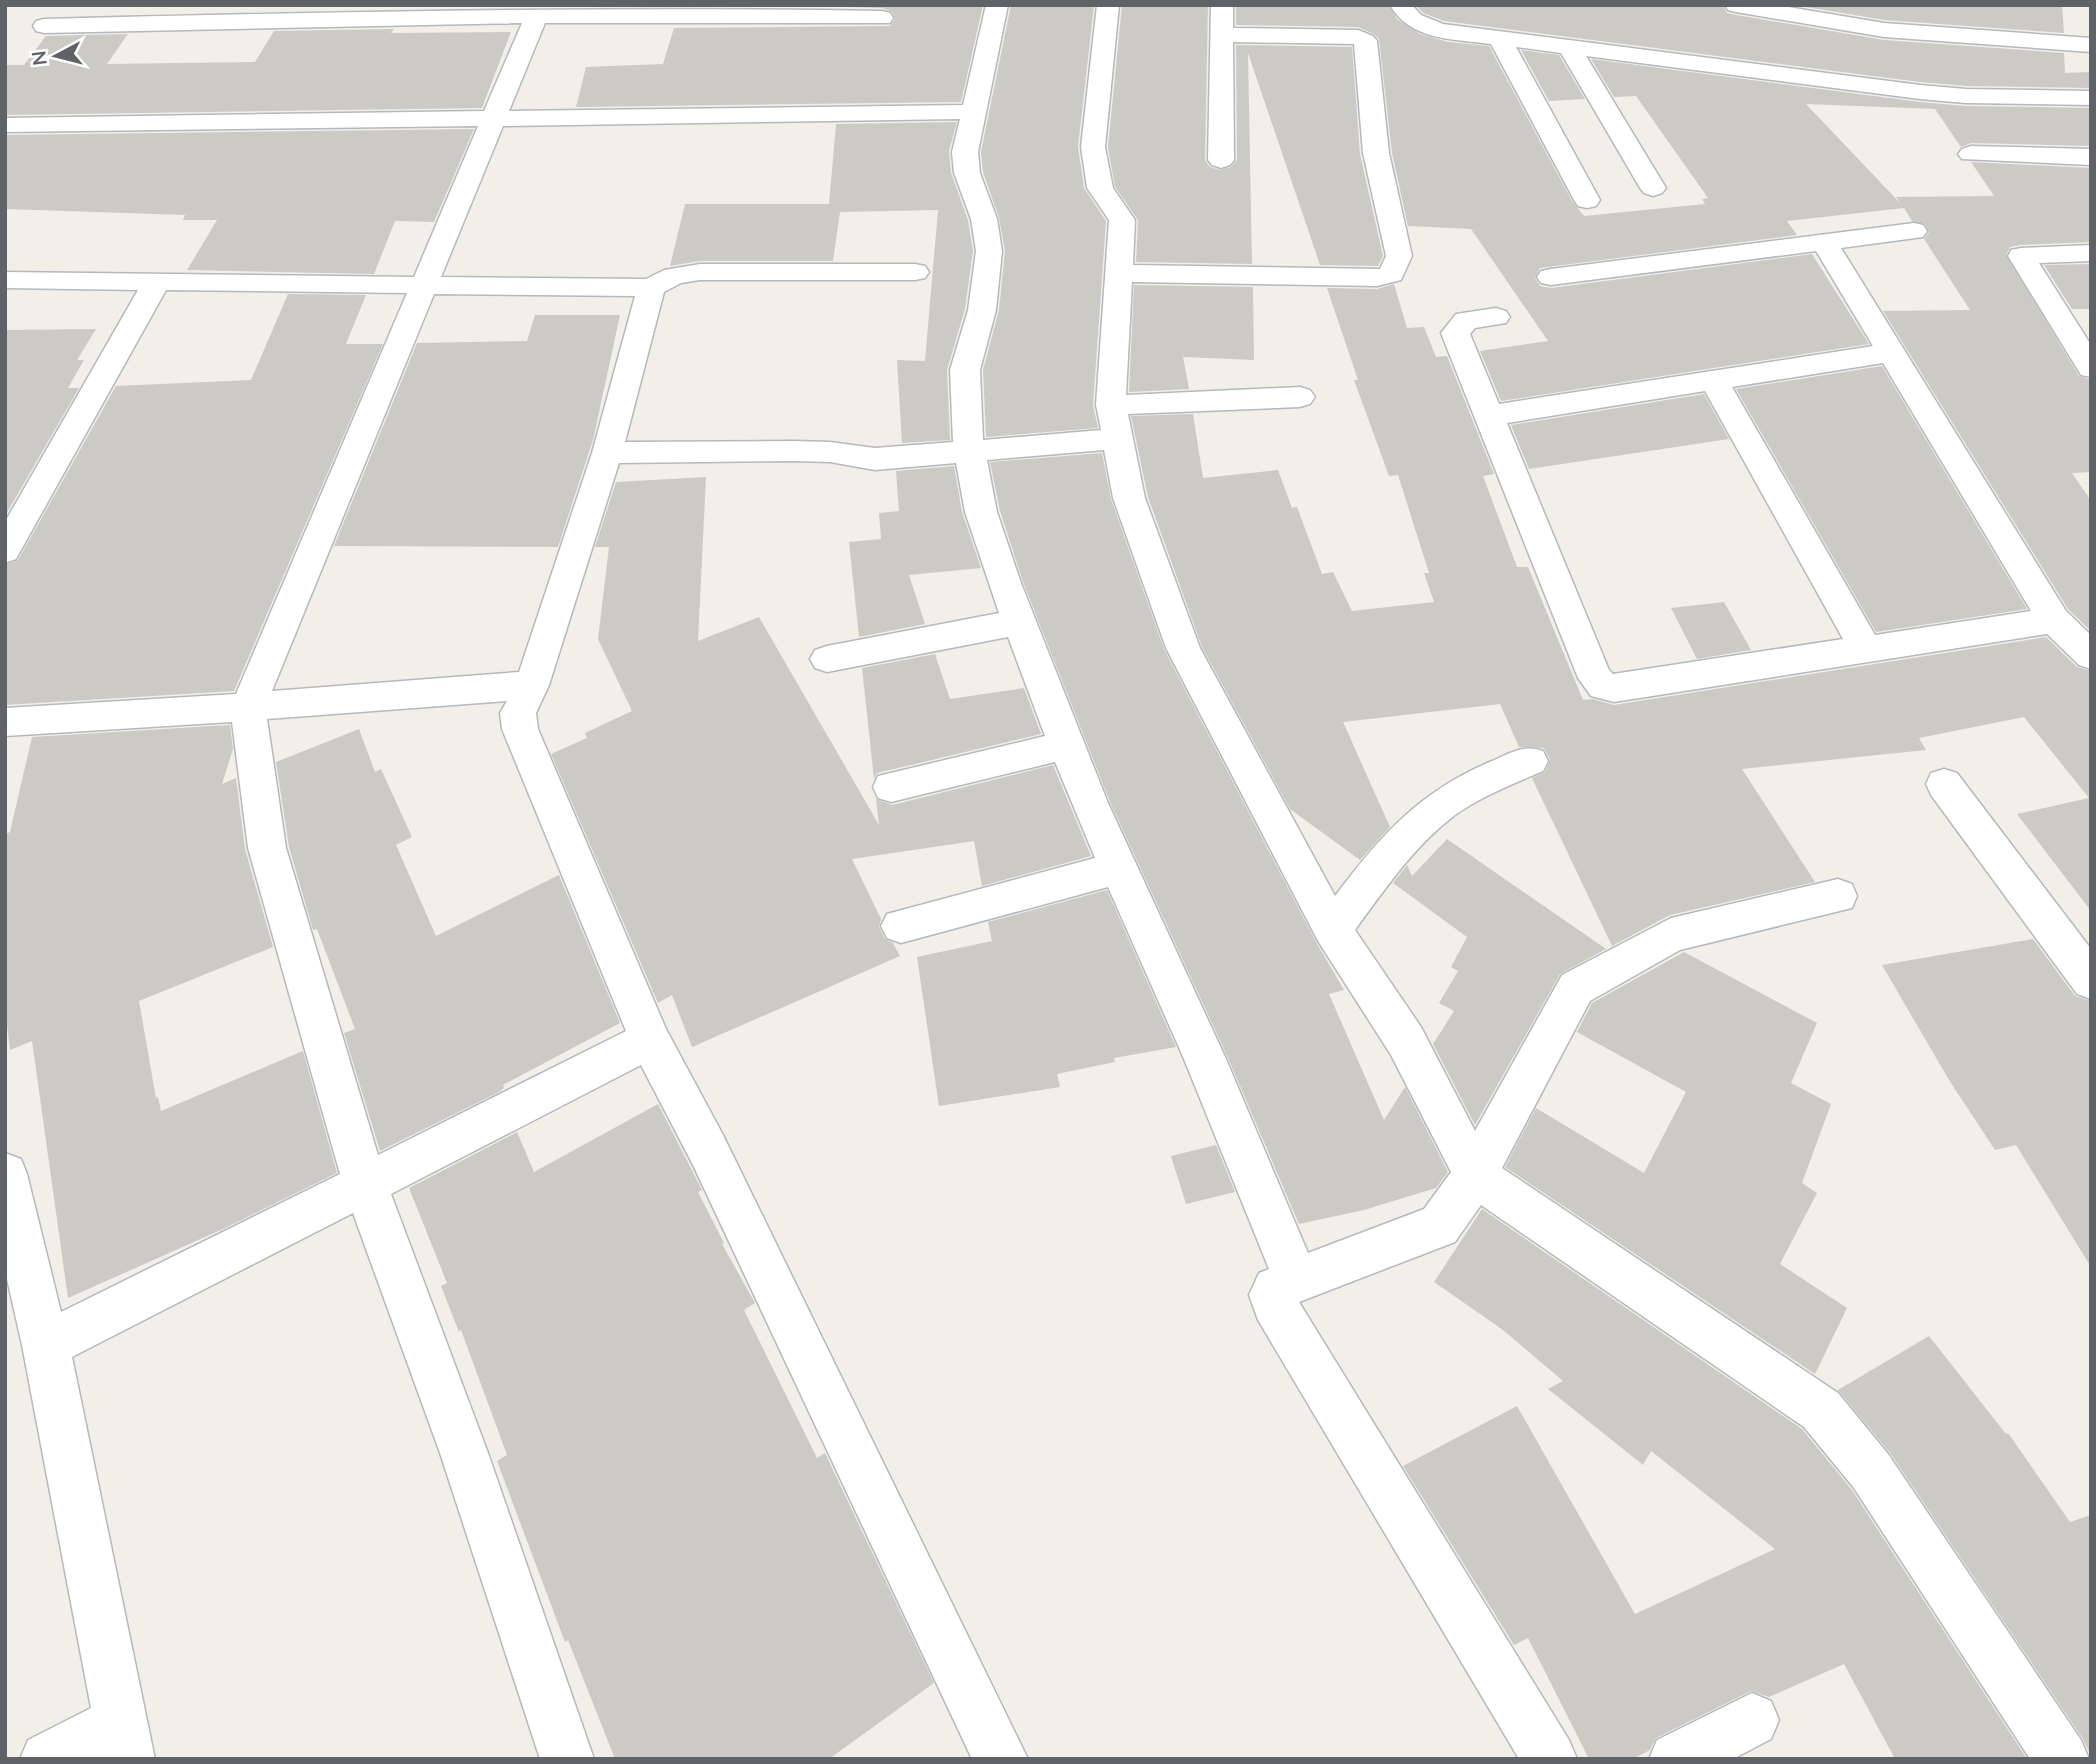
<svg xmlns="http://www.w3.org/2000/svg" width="2096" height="1764" font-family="Lato,sans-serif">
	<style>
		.building { fill: #cccac5 }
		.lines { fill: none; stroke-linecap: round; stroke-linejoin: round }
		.minor-casing { stroke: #b5b8bc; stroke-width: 3 }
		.minor { fill: #fff; fill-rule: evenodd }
	</style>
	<rect width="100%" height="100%" fill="#f1efe8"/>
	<g class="building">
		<polygon points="777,5 983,5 961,102 576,107 586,67 663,64 674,28 890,26 895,19 892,12 883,8"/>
		<polygon points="1011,5 1094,5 1078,147 1084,188 1106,221 1093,405 1098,428 986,437 983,370 999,310 1005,251 999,218 983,172 981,152"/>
		<polygon points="1122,5 1208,5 1205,160 1210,167 1220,170 1231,167 1237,160 1236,45 1352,47 1360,154 1383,256 1378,266 1320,265 1248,53 1252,264 1136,262 1138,220 1115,187 1108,147"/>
		<polygon points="1236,5 1388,5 1397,19 1420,34 1448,42 1489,46 1572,201 1584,216 1705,204 1702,199 1708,198 1636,96 1614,97 1591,59 1920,102 1966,106 2091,108 2091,146 1971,143 1961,147 1935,109 1806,104 1901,204 1896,197 1994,196 1971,162 2091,168 2091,242 2020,245 2010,247 2006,255 2079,376 2091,380 2091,472 2072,473 2091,501 2091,631 2068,609 1883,311 1970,310 1924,239 1929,232 1925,224 1912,221 1904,208 1787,221 1797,235 1540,268 1535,278 1540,286 1551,288 1812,254 1869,344 1501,401 1480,351 1548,341 1471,229 1408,226 1392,153 1379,39 1374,34 1358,27 1236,25"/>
		<polygon points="1416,5 1723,5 1727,13 1736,15 1884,40 2064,53 2065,73 2091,72 2091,88 1966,86 1920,82 1444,21 1423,13"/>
		<polygon points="1794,5 2062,5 2064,33 1884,20"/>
		<polygon points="394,29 391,33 511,32 482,108 5,115 5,65 24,65 46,36 128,34 107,64 255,62 274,31"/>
		<polygon points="1521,50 1559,55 1585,99 1549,101"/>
		<polygon points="957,122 949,151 951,173 968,220 973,251 965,309 947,370 950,440 902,443 897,360 925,361 938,210 840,212 833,261 700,261 670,266 685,204 829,204 836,124"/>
		<polygon points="474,129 434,222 395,221 374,274 187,270 217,220 183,220 185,215 5,209 5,135"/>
		<polygon points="2091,264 2091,309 2072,309 2044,265"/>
		<polygon points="1394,284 1407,328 1424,327 1436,357 1447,356 1494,474 1483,476 1517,567 1528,567 1583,700 1593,699 1614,705 2046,637 2077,667 2091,671 2091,911 2017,814 2089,798 2024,717 1919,738 1926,750 1742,769 1815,882 1670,915 1612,946 1532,778 1545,772 1550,760 1544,748 1519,747 1500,704 1343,722 1390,827 1360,860 1290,809 1202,647 1148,497 1131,416 1193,414 1203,478 1278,470 1292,508 1297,507 1322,574 1333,572 1352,611 1434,602 1424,573 1429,573 1398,475 1389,476 1354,380 1358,380 1327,288 1377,289"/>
		<polygon points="1134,285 1253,287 1254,360 1183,357 1189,389 1129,392"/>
		<polygon points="288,294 366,295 346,344 383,344 234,691 5,705 5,565 18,560 116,386 251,380"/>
		<polygon points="535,315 620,315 593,440 558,547 334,546 417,343 527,341"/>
		<polygon points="96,329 77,360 84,360 68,388 79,388 5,516 5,330"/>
		<polygon points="1882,366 2027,609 1876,632 1736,389"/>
		<polygon points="1704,394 1729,439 1529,469 1511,425"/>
		<polygon points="1102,453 1111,499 1164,649 1316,942 1344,990 1329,994 1384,1120 1405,1087 1448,1172 1436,1188 1364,1210 1299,1224 1228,1058 1110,802 1023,582 1000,511 990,462"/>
		<polygon points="954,466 962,512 981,568 909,575 925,624 859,637 849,542 881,539 879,513 899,511 896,471"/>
		<polygon points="706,477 698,641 759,617 879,825 876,799 892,805 1053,765 1091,856 982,886 974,841 852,859 881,919 879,927 885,939 893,943 900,956 692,1047 672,995 658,1003 551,754 587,738 585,733 632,711 598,639 609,547 595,547 616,482"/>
		<polygon points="1724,602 1751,650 1697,659 1671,608"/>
		<polygon points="935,654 950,699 1024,688 1041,734 877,773 874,779 862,668"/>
		<polygon points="230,725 233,749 222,784 236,778 245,849 273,947 139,1001 156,1098 158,1097 161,1111 303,1051 337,1173 223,1229 68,1298 32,1041 10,1050 5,1008 5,834 10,832 32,737"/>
		<polygon points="359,729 375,772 381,769 412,837 396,845 436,936 559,875 620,1023 503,1085 504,1088 499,1092 380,1151 344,1033 355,1029 317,929 313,930 289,847 276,762"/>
		<polygon points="1447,839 1606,949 1560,974 1475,1125 1433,1044 1454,1011 1439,1003 1458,971 1451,967 1467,937 1393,883 1407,865 1412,876"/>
		<polygon points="1107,890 1176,1047 1114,1058 1115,1062 1057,1074 1060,1087 939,1106 917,957 992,941 988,922"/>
		<polygon points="2033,939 2075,996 2091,1001 2091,1267 2016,1145 1995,1150 1949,1080 1882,965"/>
		<polygon points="1684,952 1817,1023 1791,1083 1831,1104 1802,1183 1817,1193 1780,1264 1847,1308 1815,1374 1505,1167 1536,1108 1644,1173 1686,1092 1577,1032 1592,1003"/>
		<polygon points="658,1104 702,1190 698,1192 724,1243 722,1244 755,1303 744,1310 817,1458 825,1453 934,1683 829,1759 615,1759 568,1640 565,1642 497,1461 507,1455 461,1330 459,1332 441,1286 447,1283 409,1188 517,1132 534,1172"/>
		<polygon points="1216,1145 1235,1192 1186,1204 1171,1156"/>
		<polygon points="1482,1209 1802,1429 1852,1490 2027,1759 1895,1759 1844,1664 1769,1697 1751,1691 1656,1738 1650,1750 1633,1759 1589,1759 1528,1638 1514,1645 1403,1466 1517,1406 1635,1614 1775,1549 1651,1451 1643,1465 1548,1389 1563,1381 1503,1330 1434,1282"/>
		<polygon points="1929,1336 2006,1434 2008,1433 2070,1522 2091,1515 2091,1756 2083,1739 1890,1453 1838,1390"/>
	</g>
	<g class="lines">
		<g class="minor-casing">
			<g id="minor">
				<path d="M986 5H1008L978 152 980 173 997 219 1002 251 996 310 980 370 983 440 1101 430 1096 405 1109 220 1087 188 1081 147 1097 5H1119L1105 147 1113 188 1135 220 1133 265 1380 269 1386 256 1363 153 1354 44 1233 42 1234 160 1230 165 1221 168 1212 165 1208 160 1211 5H1233V28L1358 30 1373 36 1377 41 1389 153 1412 256 1401 280 1377 286 1132 282 1126 395 1300 387 1310 390 1315 397 1310 404 1300 407 1128 414 1145 498 1200 648 1335 896C1381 835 1420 791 1492 761 1510 753 1524 744 1543 751L1548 761 1543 771C1513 784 1482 796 1455 815 1414 846 1385 889 1355 930L1421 1027 1475 1131 1562 975 1671 918 1838 879 1852 884 1857 896 1852 908 1680 950 1590 1001 1502 1168 1838 1393 1888 1454 2081 1740 2089 1759H2030L1854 1488 1804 1427 1481 1205 1455 1242 1299 1302 1569 1740 1577 1759H1519L1258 1320 1249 1295 1259 1273 1269 1269 1184 1059 1108 887 901 943 887 938 881 926 887 914 1095 858 1055 762 891 802 878 798 873 787 878 776 1045 736 1008 637 827 672 815 668 810 659 815 650 827 646 999 613 965 512 956 463 875 470 830 462 794 461 619 463 549 685 536 713 538 729 666 1029 723 1135 1028 1759H972L693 1165 641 1065 391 1194 488 1453 594 1759H540L440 1453 353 1213 72 1357 155 1759H20L28 1740 91 1708 22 1345 5 1270V1153L21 1159 27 1174 61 1312 340 1174 248 848 232 722 5 736V708L236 694 407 293 166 290 16 559 5 563V522L138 290 5 288V272L414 277 478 126 5 132V118L484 111 522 23 44 33 36 31 33 26 36 21 44 19C323 12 603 6 882 11L890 13 893 18 890 23H545L509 111 963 105ZM960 119 952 152 954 173 971 219 976 251 968 310 950 370 953 442 875 448 830 442 794 441 625 442 664 292 681 283 700 280H915L925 278 929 272 925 266 915 264H700L664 270 646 279 441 277 503 126ZM434 294 635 296 592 453 519 672 272 691ZM1104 450 1113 498 1166 648 1318 941 1391 1055 1451 1172 1424 1209 1308 1253 1226 1059 1108 803 1021 583 997 512 987 460ZM507 701 500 713 502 729 626 1031 378 1155 286 848 267 719Z"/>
				<path d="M1390 5H1412L1421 15 1443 24 1920 85 1966 89 2091 91V105L1966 103 1920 99 1586 56 1666 188 1662 193 1653 196 1644 193 1640 188 1561 53 1516 47 1600 200 1596 206 1587 208 1578 206 1574 200 1491 44C1455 39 1410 41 1390 5Z"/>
				<polygon points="1725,5 1777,5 1884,23 2091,38 2091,52 1884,37 1736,12 1728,10"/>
				<polygon points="1971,146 2091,149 2091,165 1962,159 1958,154 1962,149"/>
				<path d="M1914 223 1923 225 1927 231 1923 237 1841 248 2066 611 2091 635V669L2079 665 2047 634 1614 702 1591 696 1578 678 1441 333 1456 314 1496 308 1506 311 1510 317 1506 323 1475 328 1470 334 1499 404 1873 346 1816 251 1551 285 1541 283 1537 277 1541 271 1551 269ZM1883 363 2031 611 1875 635 1732 387ZM1705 391 1843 639 1613 674 1609 670 1507 423Z"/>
				<polygon points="2091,245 2091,261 2039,263 2091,345 2091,377 2081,375 2008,256 2011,250 2021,248"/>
				<polygon points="1944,769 1957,773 2091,949 2091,999 2077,994 1931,795 1926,784 1931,773"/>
				<polygon points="1752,1693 1771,1701 1779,1720 1771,1739 1733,1759 1649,1759 1657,1740"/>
			</g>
		</g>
		<use href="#minor" class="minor"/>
	</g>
	<rect width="2096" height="1764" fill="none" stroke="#5f6368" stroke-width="14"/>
	<g transform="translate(56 56) rotate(263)" stroke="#ffffff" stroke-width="5" paint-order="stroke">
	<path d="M0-5L12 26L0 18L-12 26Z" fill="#5f6368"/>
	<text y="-10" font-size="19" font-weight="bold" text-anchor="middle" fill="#5f6368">N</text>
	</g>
</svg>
